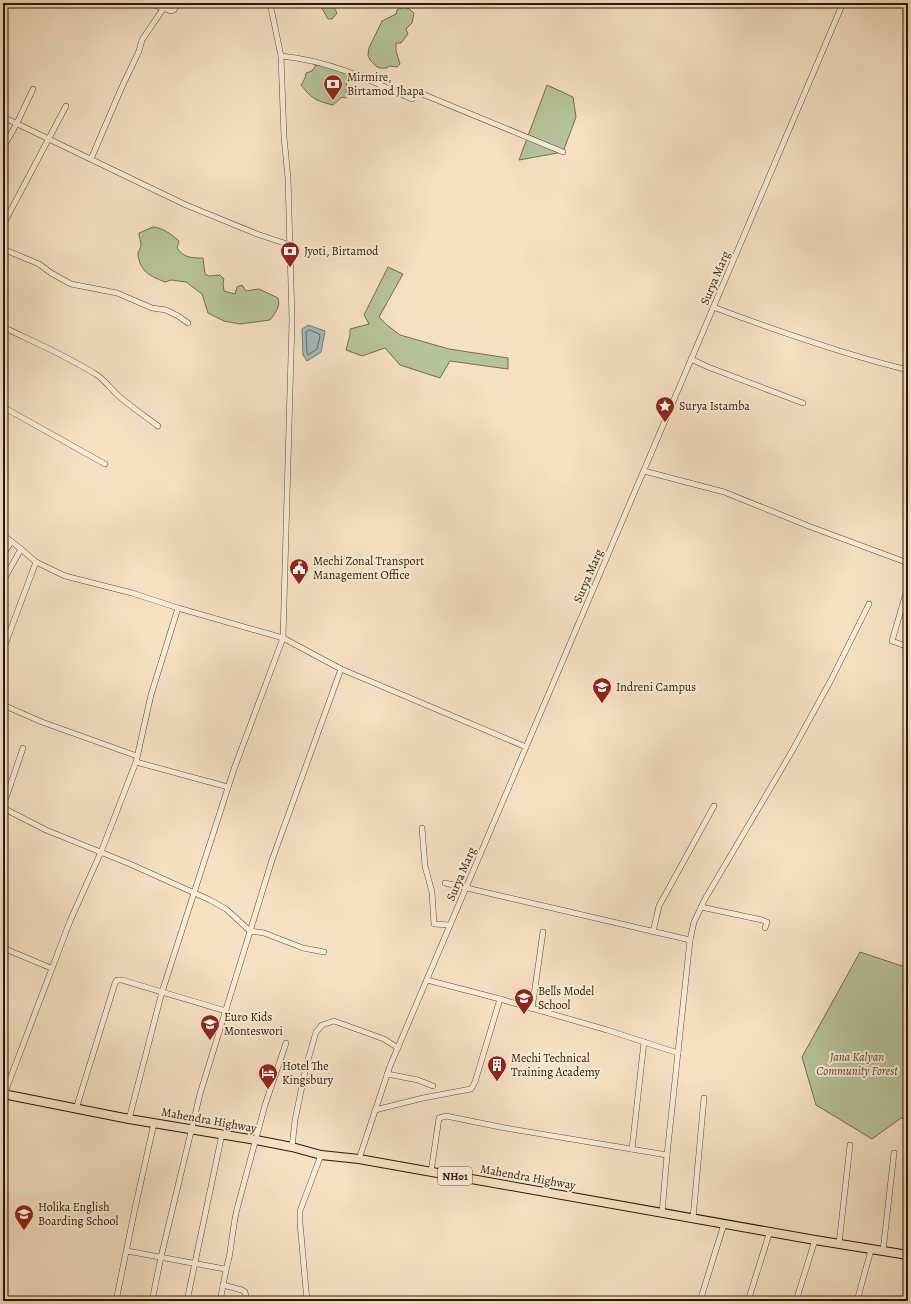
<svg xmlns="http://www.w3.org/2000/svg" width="911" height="1304" font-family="Alegreya,serif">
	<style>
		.green { fill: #b6c499; stroke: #726e4e }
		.water { fill: #a1bbbe; stroke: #737973 }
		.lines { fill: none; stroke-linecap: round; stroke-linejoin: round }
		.shore { stroke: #686960; stroke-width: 1 }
		.minor-casing { stroke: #614a33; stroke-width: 6 }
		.trunk-casing { stroke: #2f1703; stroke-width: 10 }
		.minor { stroke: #f9ecd8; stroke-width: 5 }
		.trunk { stroke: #f6e1c3; stroke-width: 8 }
		.labels { text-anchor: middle; stroke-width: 4; stroke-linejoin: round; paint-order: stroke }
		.shield { fill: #f9ecd8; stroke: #6c5743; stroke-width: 1 }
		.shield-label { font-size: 11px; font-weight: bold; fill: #2f1703 }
		.poi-label { font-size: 12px; fill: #2f1703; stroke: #f9ecd8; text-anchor: start }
		.street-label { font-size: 12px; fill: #2f1703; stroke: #f9ecd8 }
		.park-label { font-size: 12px; font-style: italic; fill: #584b30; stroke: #f9ecd8 }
	</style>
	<rect width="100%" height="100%" fill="#f6e1c3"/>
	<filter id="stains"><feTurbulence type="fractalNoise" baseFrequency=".005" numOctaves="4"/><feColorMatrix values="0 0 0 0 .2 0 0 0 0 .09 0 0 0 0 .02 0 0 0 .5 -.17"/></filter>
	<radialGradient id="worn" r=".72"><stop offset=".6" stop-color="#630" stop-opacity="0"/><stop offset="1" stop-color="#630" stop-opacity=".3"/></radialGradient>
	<g class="green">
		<polygon points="319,3 332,3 337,13 332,19 328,19"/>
		<polygon points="403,7 408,8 414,13 412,23 406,29 408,34 401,43 396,43 396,51 400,64 397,67 389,66 387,68 380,68 377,67 370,60 368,55 369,48 382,21 396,14 397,10"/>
		<path d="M316 65H330L344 70 347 75 346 92 348 96 345 98 342 97 333 105C325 103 316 101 310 95 306 92 304 88 301 85 303 81 306 78 306 73L312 71Z"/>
		<polygon points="547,85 573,97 576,117 563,152 519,160"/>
		<path d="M153 227C163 228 171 234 179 241L177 248C184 258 192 258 203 258L205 274 209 276 220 275 224 279 223 283 224 291 235 294 237 287 242 285 246 291 259 289 278 298C281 307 275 313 270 320L240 324 224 321 208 313 202 294 186 282 171 280 165 282C150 276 140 272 138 254 138 251 141 248 141 245 141 241 139 238 139 233Z"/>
		<polygon points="388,267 403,274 379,317 387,325 400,335 449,349 508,358 508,369 450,361 440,378 400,365 385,348 362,356 346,350 350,335 350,329 369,324 364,315"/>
		<polygon points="860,952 908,968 908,1120 901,1118 872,1139 816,1105 802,1057"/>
	</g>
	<polygon class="water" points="308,325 325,331 321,352 307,361 303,355 302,329"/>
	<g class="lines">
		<polygon class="shore" points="310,330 319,334 320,336 317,349 308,355 307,353 306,332"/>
		<g class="minor-casing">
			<g id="minor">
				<polyline points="148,3 171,11 174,10 178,3"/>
				<path d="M281 56C327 60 370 80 412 99L415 91 563 152"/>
				<polyline points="3,117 186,205 257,234 290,245"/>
				<polyline points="3,148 17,123 33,89"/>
				<polyline points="91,159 121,89 139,51 142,40 163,9"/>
				<polyline points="3,225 66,106"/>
				<polyline points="3,249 39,264 51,273 71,284 117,293 152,308 166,310 178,316 188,323"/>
				<path d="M713 307C777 331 842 354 908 370"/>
				<path d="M3 327C34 342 67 356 97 375 106 381 112 391 121 398 133 408 146 417 158 426"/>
				<polyline points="691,359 708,367 803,403"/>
				<polyline points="3,407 105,464"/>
				<polyline points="644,471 724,492 811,527 908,563"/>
				<polyline points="3,535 21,549 36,562 3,650"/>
				<polyline points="3,555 11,542"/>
				<polyline points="36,562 65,576 132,593 178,608 283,638 341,669 526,747"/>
				<polyline points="3,581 21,549"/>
				<polyline points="908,586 892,641 908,647"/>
				<polyline points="3,705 42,722 137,756"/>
				<polyline points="136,762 228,787"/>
				<polyline points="3,804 7,795 23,748"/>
				<polyline points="3,808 46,830 130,864 210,900 226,909 250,931 264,933 303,948 324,952"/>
				<polyline points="422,828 425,866 432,892 434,924 450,925"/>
				<polyline points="445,883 690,940"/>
				<polyline points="701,907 762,920 767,922 765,928"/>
				<polyline points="653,932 659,906 714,806"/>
				<polyline points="3,948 51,968"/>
				<polyline points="427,980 500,999 607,1030 678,1053"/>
				<polyline points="532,1009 543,932"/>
				<polyline points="387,1074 418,1080 433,1086"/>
				<polyline points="4,1095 70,921 101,852 136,762 151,695 178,608"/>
				<polyline points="76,1109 115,983 117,980 122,980 226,1011"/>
				<polyline points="375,1110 423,1098 471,1089 475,1082 500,999"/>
				<polyline points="129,1119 162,992 234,769 283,638 292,320 288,178 284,137 281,56 270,3"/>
				<polyline points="292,1147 295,1120 306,1067 316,1032 322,1025 334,1021 384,1039 398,1048"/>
				<polyline points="632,1149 644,1042"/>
				<polyline points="359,1159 390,1066 843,3"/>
				<polyline points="431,1172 439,1118 446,1116 505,1128 667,1155"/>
				<polyline points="662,1213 667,1155 690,940 694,922 705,899 791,753 831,680 869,604"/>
				<polyline points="693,1218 704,1098"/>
				<polyline points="839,1244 850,1145"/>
				<polyline points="127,1251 225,1269"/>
				<polyline points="883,1251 894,1153"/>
				<polyline points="907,1255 908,1245"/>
				<polyline points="223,1285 242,1290 245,1292 247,1301"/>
				<polyline points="116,1301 134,1213 154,1123"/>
				<polyline points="152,1301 161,1257 200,1094 272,860 341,669"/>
				<polyline points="187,1301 222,1134"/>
				<path d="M220 1301C223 1287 225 1272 229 1258 232 1242 233 1225 237 1209L265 1105 286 1043"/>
				<polyline points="307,1301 300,1223 300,1211 321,1155"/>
				<polyline points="700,1301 724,1224"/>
				<polyline points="748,1301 770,1231"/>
				<polyline points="796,1301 815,1240"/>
				<polyline points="857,1301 871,1250"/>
			</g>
		</g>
		<g class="trunk-casing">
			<polyline id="trunk" points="3,1094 129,1119 256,1140 292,1147 321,1155 359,1159 815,1240 908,1255"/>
		</g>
		<use href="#minor" class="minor"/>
		<use href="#trunk" class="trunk"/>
	</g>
	<defs>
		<g id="bank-pin" transform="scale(1)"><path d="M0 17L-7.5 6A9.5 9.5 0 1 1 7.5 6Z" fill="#8f2418" stroke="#f9ecd8"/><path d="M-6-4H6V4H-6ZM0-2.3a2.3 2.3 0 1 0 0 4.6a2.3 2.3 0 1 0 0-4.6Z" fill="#fff"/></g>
		<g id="sight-pin" transform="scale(1)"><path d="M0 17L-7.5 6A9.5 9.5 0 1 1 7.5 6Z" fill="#8f2418" stroke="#f9ecd8"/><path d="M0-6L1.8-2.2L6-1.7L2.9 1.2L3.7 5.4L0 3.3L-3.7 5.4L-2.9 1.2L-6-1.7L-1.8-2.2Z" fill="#fff"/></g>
		<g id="civic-pin" transform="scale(1)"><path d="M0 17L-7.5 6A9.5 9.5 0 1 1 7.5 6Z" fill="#8f2418" stroke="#f9ecd8"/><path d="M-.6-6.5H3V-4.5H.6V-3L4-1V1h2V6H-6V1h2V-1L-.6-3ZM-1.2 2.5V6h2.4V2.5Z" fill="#fff"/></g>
		<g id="university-pin" transform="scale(1)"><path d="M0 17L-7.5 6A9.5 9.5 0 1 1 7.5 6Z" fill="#8f2418" stroke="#f9ecd8"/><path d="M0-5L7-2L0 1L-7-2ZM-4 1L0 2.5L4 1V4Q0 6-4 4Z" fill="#fff"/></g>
		<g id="school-pin" transform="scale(1)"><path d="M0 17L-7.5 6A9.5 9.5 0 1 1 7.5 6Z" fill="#8f2418" stroke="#f9ecd8"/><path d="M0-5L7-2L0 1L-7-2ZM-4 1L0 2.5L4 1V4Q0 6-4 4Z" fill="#fff"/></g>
		<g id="building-pin" transform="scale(1)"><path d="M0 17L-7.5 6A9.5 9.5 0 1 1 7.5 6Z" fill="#8f2418" stroke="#f9ecd8"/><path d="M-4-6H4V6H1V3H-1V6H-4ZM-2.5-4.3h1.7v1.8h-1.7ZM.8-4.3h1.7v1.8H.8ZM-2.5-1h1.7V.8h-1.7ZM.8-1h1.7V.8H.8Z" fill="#fff"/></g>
		<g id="hotel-pin" transform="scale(1)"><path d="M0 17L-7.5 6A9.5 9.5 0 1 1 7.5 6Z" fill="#8f2418" stroke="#f9ecd8"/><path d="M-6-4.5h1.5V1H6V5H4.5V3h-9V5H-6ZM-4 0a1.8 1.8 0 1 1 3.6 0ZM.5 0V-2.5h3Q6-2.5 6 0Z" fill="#fff"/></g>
	</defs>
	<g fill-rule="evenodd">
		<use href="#bank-pin" x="333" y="84"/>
		<use href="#bank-pin" x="290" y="251"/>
		<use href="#sight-pin" x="665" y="406"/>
		<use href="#civic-pin" x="299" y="568"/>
		<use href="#university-pin" x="602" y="687"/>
		<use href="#school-pin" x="524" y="998"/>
		<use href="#school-pin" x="210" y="1024"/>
		<use href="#building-pin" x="497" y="1065"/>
		<use href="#hotel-pin" x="268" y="1073"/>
		<use href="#school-pin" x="24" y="1214"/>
	</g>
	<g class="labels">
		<rect class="shield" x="438" y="1167" width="34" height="18" rx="3"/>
		<g class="shield-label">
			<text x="455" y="1180">NH01</text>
		</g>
		<g class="poi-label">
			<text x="347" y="81">Mirmire,<tspan x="347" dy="14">Birtamod Jhapa</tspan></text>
			<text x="304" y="255">Jyoti, Birtamod</text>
			<text x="679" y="410">Surya Istamba</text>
			<text x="313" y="565">Mechi Zonal Transport<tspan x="313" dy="14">Management Office</tspan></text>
			<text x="616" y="691">Indreni Campus</text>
			<text x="538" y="995">Bells Model<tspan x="538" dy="14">School</tspan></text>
			<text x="224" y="1021">Euro Kids<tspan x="224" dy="14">Monteswori</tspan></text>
			<text x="511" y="1062">Mechi Technical<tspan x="511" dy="14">Training Academy</tspan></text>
			<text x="282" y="1070">Hotel The<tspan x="282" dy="14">Kingsbury</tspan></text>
			<text x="38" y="1211">Holika English<tspan x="38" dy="14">Boarding School</tspan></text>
		</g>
		<g class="street-label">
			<text transform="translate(715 278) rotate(-67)" y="4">Surya Marg</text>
			<text transform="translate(588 576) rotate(-67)" y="4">Surya Marg</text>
			<text transform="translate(461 874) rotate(-67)" y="4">Surya Marg</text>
			<text transform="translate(209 1120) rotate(10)" y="4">Mahendra Highway</text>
			<text transform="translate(528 1177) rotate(10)" y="4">Mahendra Highway</text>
		</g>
		<g class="park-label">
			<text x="857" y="1061">Jana Kalyan<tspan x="857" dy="14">Community Forest</tspan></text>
		</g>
	</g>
	<rect width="911" height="1304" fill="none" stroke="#f6e1c3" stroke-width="16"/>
	<rect x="4" y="4" width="903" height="1296" fill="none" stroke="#2f1703" stroke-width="2"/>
	<rect x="8" y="8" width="895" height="1288" fill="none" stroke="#2f1703"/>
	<rect width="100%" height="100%" filter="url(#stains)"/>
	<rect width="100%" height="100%" fill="url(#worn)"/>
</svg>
